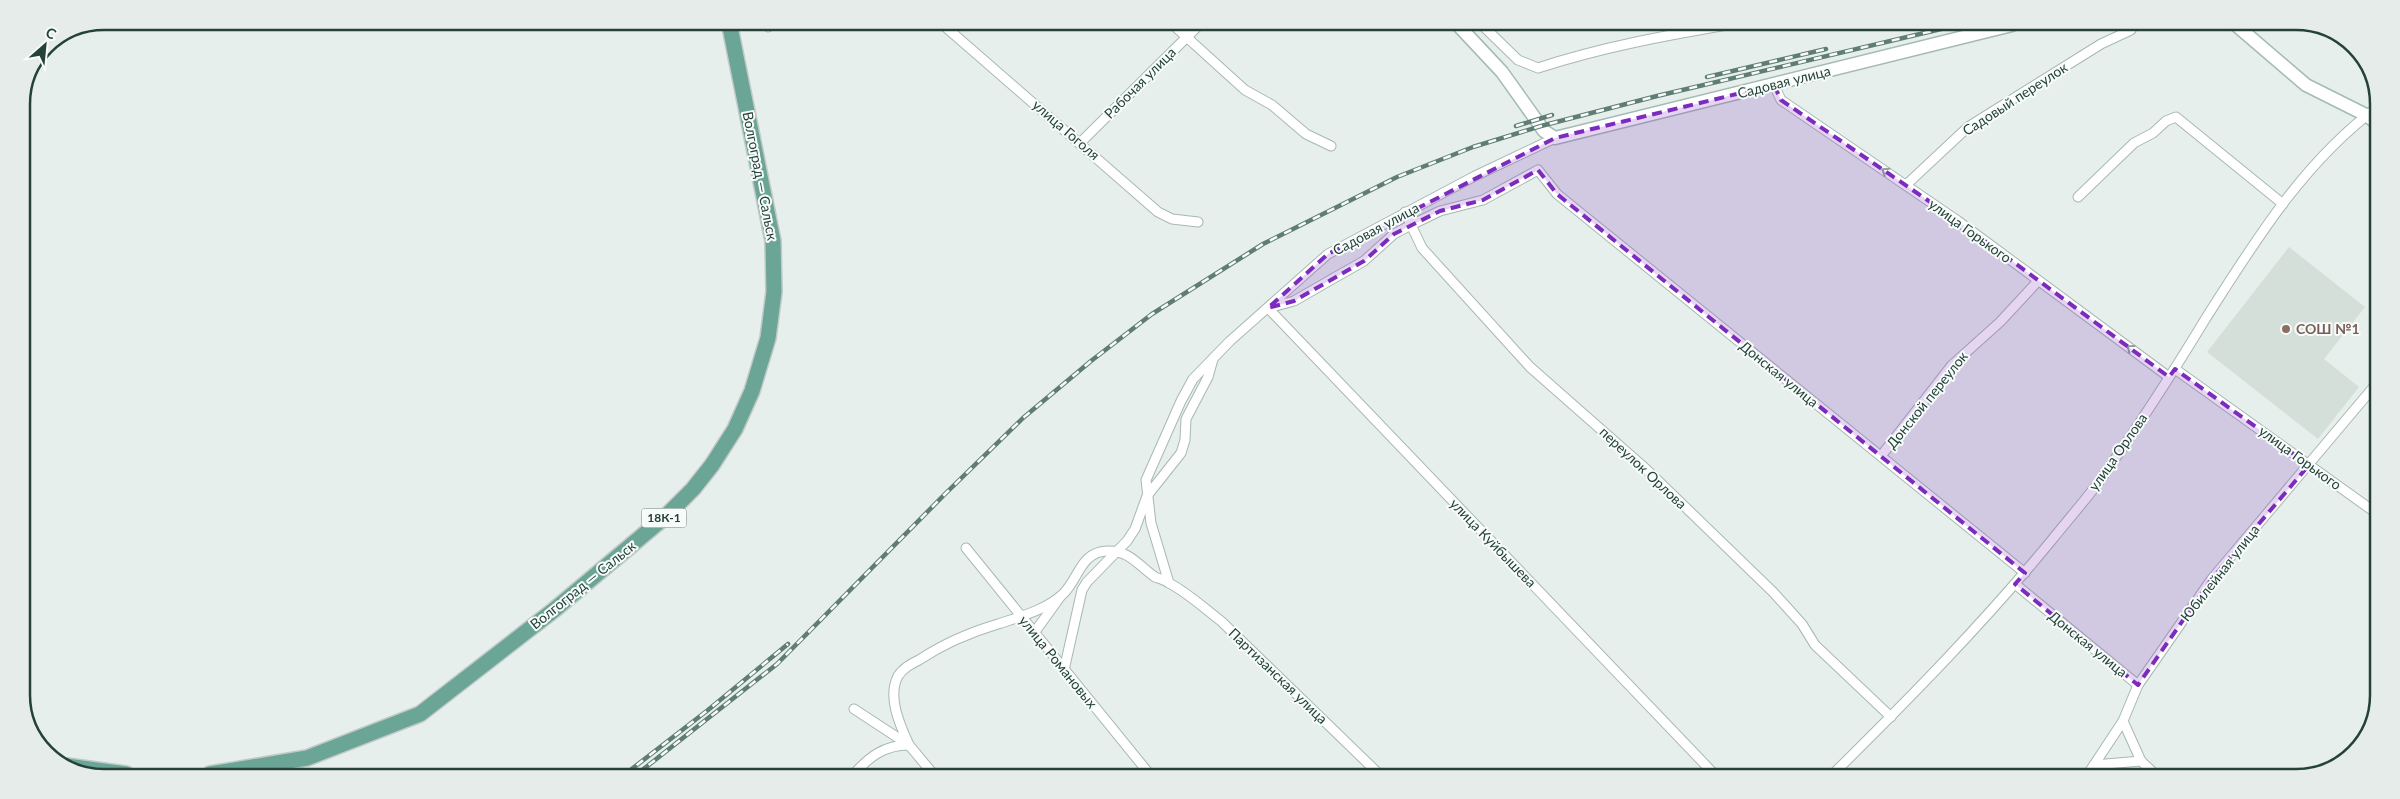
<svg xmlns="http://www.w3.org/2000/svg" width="2400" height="799" font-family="Lato,sans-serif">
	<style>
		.built { fill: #d4dfda }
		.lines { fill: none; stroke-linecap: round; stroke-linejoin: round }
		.street-casing { stroke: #a8b8b2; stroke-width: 11 }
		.secondary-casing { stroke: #a4bbb3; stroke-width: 15 }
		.primary-casing { stroke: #c2cac8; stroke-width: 18 }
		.street { stroke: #fff; stroke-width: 9 }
		.secondary { stroke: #fff; stroke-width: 12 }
		.primary { stroke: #6aa596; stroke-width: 15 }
		.rail-casing { stroke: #5f7d75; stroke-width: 4.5 }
		.rail { stroke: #f7fbf9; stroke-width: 2.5; stroke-dasharray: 8; stroke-linecap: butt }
		.oneway { stroke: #92a09c }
		.marked { fill: #7b2cbf; fill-opacity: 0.2; stroke: #7b2cbf; stroke-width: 4; stroke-dasharray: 10 6; stroke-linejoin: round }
		.education-dot { fill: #8d6e63; stroke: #f7fbf9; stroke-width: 2 }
		.labels { text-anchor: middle; stroke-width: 4; stroke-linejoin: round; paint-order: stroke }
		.shield { fill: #f7fbf9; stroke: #637a73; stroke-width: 1 }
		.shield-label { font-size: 12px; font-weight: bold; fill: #24423a }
		.street-label { font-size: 14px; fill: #24423a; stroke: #f7fbf9 }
		.education-label { font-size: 14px; font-weight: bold; fill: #785e54; stroke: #f7fbf9; text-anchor: start }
		.rim { fill: none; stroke: #24423a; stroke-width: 2.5 }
	</style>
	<rect width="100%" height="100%" fill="#e6efeb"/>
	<polygon class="built" points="2289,247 2365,307 2324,359 2359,387 2318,439 2207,352"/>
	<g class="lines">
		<g class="street-casing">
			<g id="street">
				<polyline points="941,23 1158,212 1172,219 1198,222"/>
				<polyline points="1171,23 1245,90 1272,105 1306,134 1331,146"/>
				<path d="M1481 24 1518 60 1538 68C1602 47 1668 35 1733 24"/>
				<polyline points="768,27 769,23"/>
				<polyline points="1774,85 1781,100 1958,221 2169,377"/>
				<polyline points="1080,143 1201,23"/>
				<polyline points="1906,185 1968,127 2101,44 2131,30 2130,25"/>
				<polyline points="2078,197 2134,143 2153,133 2166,121 2176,117 2283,204"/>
				<polyline points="1405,212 1422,248 1530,367 1647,470 1773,592 1802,624 1815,645 1891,717"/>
				<polyline points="1268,308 1294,301 1334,278 1364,261 1394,234 1411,225 1440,211 1483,200 1538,170 1557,194 2025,573"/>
				<polyline points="1268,308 1717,777"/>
				<polyline points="2175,369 2376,513"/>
				<polyline points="1881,456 1952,365 2000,322 2038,281"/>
				<polyline points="966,548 1151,776"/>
				<polyline points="1169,583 1151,523 1146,480 1181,401 1193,379 1230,341 1328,254 1475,176 1555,138"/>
				<polyline points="2015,584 2138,685"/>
				<polyline points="1034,633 1060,597"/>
				<polyline points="1064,670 1082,590 1087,582 1127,541 1135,529 1147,496 1181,453 1185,440 1186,419 1208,377 1213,359"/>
				<polyline points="854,709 909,745 934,775"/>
				<polyline points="2123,721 2141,761 2158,777"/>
				<polyline points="2094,765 2141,761"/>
				<path d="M853 775C869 757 884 745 909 745 900 725 887 697 898 676 903 668 911 664 919 660 943 644 971 632 998 624 1019 617 1046 610 1063 594 1079 579 1080 552 1107 551 1129 550 1138 565 1155 577 1160 579 1165 580 1169 583 1188 593 1204 608 1221 621L1381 776"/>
				<path d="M1830 777C1907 701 1982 625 2051 541 2067 521 2083 503 2098 483 2136 430 2172 374 2206 318 2255 241 2304 161 2379 106"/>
				<polyline points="2086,777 2123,721 2138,685 2211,580 2377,383"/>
			</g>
		</g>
		<g class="secondary-casing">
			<g id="secondary">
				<polyline points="1457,24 1502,72 1544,131 1555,138 2012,25"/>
				<polyline points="2236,25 2306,85 2366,115 2378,124"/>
			</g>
		</g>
		<g class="primary-casing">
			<g id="primary">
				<polyline points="67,766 126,774"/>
				<polyline points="210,774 307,758 420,714 554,610 666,516 693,489 712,465 735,429 752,391 768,338 774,292 773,241 729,22"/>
			</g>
		</g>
		<use href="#street" class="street"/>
		<use href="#secondary" class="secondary"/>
		<use href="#primary" class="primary"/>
		<g class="rail-casing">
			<g id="rail">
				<polyline points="1707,77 1826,49"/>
				<polyline points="1516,126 1552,115"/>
				<polyline points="624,775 708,710 788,644"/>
				<polyline points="636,775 777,664 945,494 1023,418 1091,361 1152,314 1263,244 1397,177 1473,147 1541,126 1657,96 1958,25"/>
			</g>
		</g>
		<use href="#rail" class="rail"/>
	</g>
	<defs><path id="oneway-chevron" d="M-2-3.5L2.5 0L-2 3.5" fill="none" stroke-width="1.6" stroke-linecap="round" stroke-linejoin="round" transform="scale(1.25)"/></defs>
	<g class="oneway">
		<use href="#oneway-chevron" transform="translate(1885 171) rotate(-147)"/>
		<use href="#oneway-chevron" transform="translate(2130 348) rotate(-144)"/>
	</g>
	<path class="marked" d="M1774 85 1781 100 1958 221 2169 377 2175 369 2309 465 2211 580 2138 685 2015 584 2025 573 1557 194 1538 170 1483 200 1440 211 1394 234 1364 261 1294 301 1268 308 1328 254 1555 138Z"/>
	<circle class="education-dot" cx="2286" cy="329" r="5"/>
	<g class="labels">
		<rect class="shield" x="641.5" y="508.5" width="45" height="19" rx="4"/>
		<g class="shield-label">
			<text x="664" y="522">18К-1</text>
		</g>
		<g class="street-label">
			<text transform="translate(1784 82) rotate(-14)" y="5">Садовая улица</text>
			<text transform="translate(1140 83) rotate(-45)" y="5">Рабочая улица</text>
			<text transform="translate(2015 99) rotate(-33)" y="5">Садовый переулок</text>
			<text transform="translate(1066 130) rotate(41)" y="5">улица Гоголя</text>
			<text transform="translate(760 176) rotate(79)" y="5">Волгоград — Сальск</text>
			<text transform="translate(1376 229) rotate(-28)" y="5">Садовая улица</text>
			<text transform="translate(1970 231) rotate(36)" y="5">улица Горького</text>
			<text transform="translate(1779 374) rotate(39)" y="5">Донская улица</text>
			<text transform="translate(1927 400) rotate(-51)" y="5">Донской переулок</text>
			<text transform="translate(2118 452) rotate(-55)" y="5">улица Орлова</text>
			<text transform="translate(2300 458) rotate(36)" y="5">улица Горького</text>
			<text transform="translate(1643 468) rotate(43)" y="5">переулок Орлова</text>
			<text transform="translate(1493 543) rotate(46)" y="5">улица Куйбышева</text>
			<text transform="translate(2220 573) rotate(-52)" y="5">Юбилейная улица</text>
			<text transform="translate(583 585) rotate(-39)" y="5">Волгоград — Сальск</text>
			<text transform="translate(2088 644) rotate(39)" y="5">Донская улица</text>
			<text transform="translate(1058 662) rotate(51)" y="5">улица Романовых</text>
			<text transform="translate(1278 676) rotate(44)" y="5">Партизанская улица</text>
		</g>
		<g class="education-label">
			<text x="2296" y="334">СОШ №1</text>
		</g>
	</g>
	<path d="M0 0H2400V799H0ZM104 30H2296A74 74 0 0 1 2370 104V695A74 74 0 0 1 2296 769H104A74 74 0 0 1 30 695V104A74 74 0 0 1 104 30Z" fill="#e6ecea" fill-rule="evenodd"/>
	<path class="rim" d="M104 30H2296A74 74 0 0 1 2370 104V695A74 74 0 0 1 2296 769H104A74 74 0 0 1 30 695V104A74 74 0 0 1 104 30Z"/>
	<g transform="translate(45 45) rotate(27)" stroke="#f7fbf9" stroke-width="4" paint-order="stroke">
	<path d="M0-4L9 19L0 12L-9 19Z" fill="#24423a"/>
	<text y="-8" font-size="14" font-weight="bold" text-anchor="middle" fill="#24423a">С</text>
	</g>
</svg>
